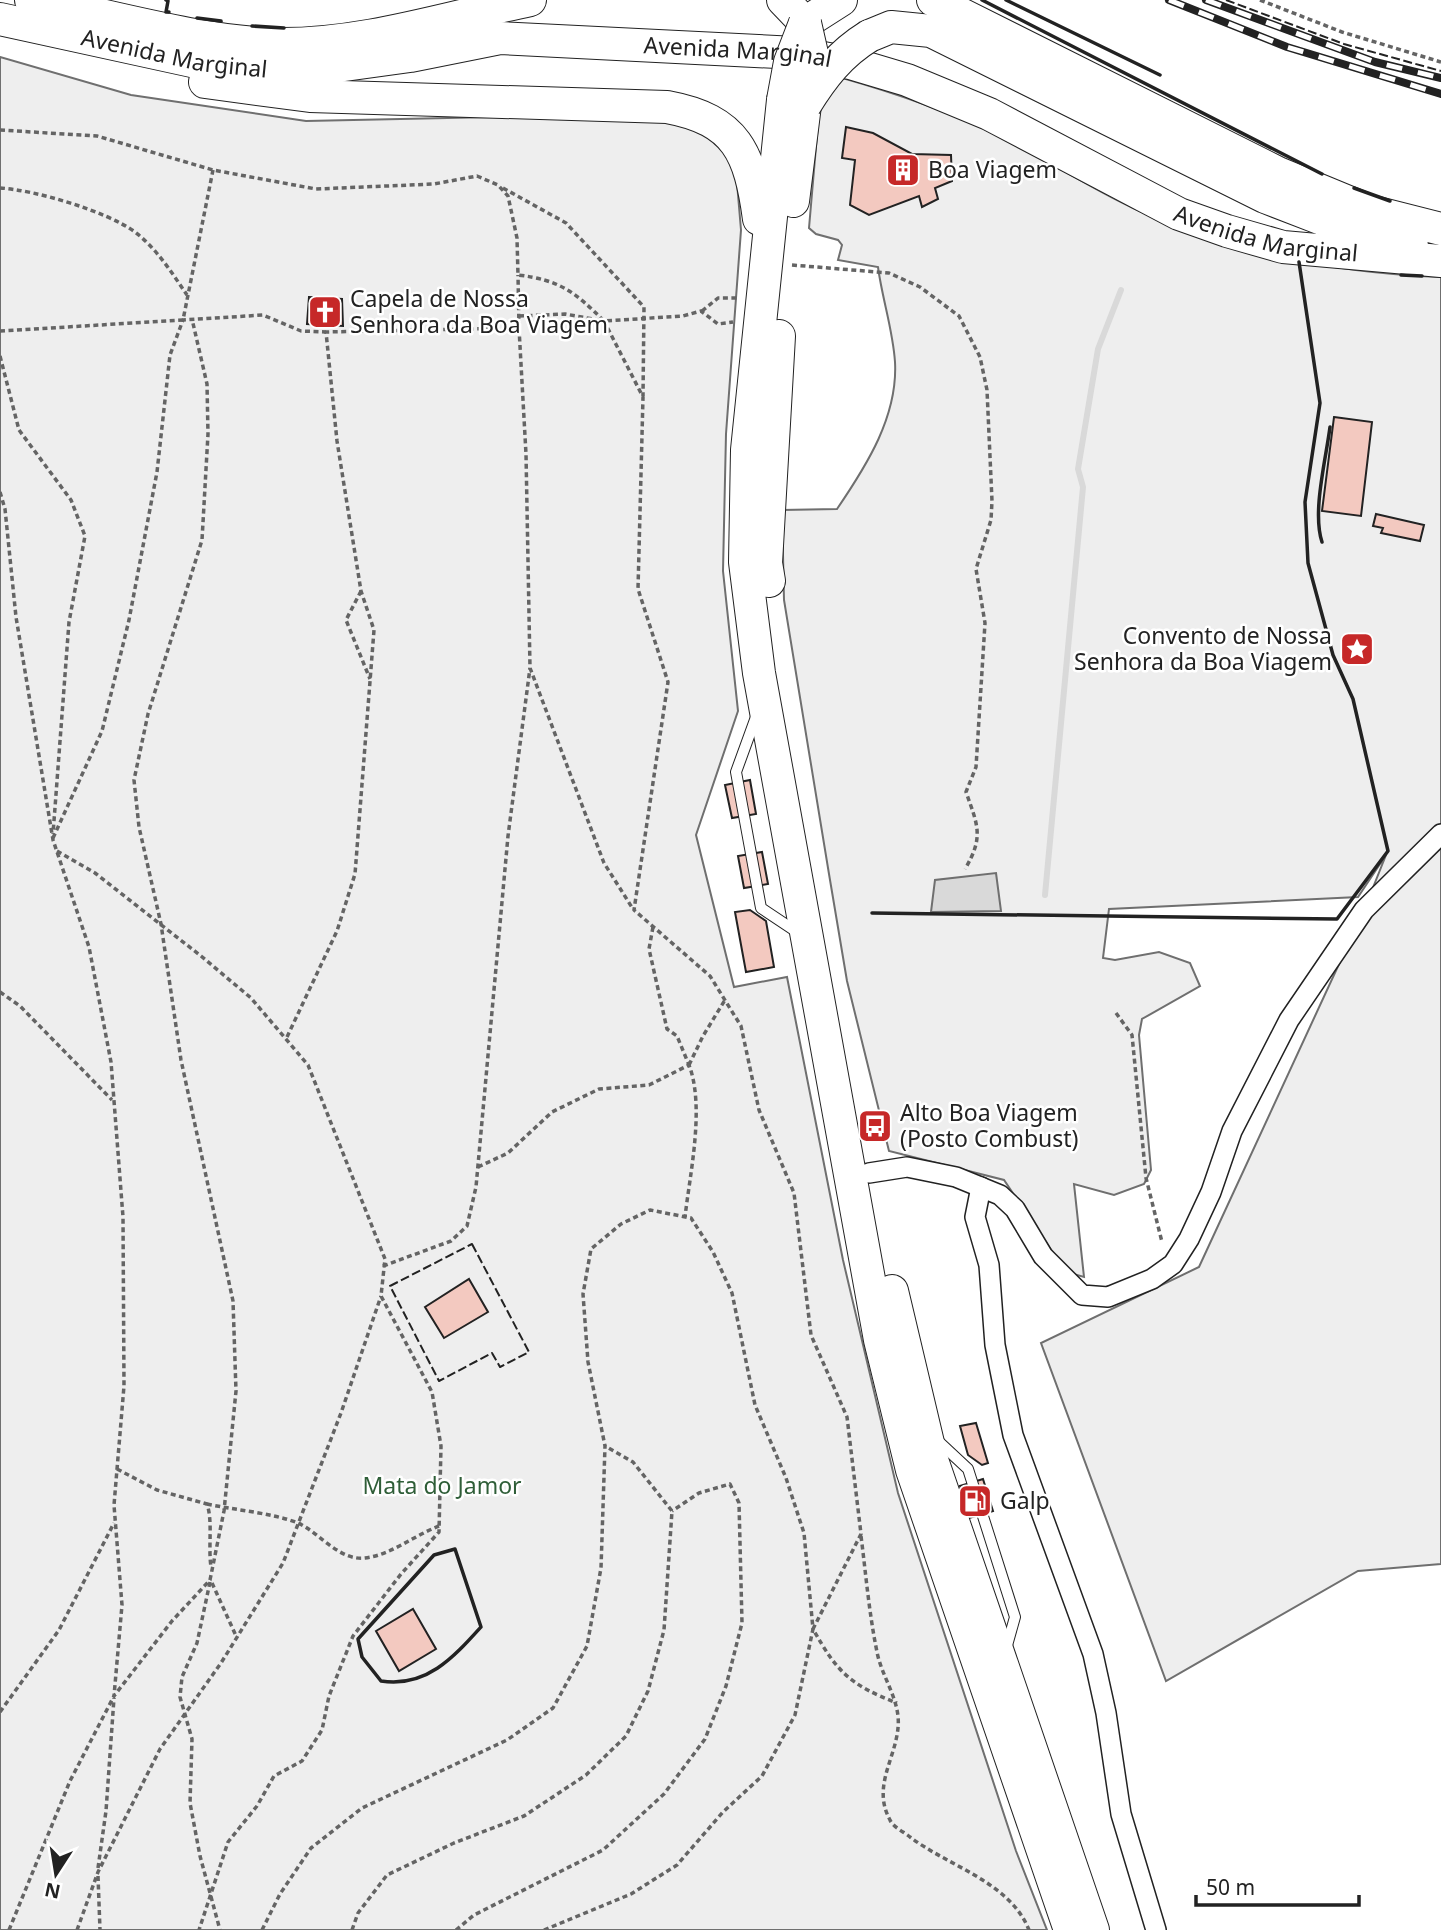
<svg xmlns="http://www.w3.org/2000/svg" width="1441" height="1930" font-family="'Noto Sans',sans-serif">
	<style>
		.green { fill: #eee; stroke: #6f6f6f; stroke-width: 2 }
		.water { fill: #d9d9d9; stroke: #6f6f6f; stroke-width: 2 }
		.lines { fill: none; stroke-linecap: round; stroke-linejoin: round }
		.stream { stroke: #d9d9d9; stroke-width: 6 }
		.building { fill: #f3c9c0; stroke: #222; stroke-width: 2 }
		.lane-casing { stroke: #222; stroke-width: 12 }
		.street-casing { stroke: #222; stroke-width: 22 }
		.primary-casing { stroke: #222; stroke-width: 34 }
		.path { stroke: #646464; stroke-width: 3.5; stroke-dasharray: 5 3.5; stroke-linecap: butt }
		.lane { stroke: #fff; stroke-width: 10 }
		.street { stroke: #fff; stroke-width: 19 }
		.primary { stroke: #fff; stroke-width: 32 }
		.rail-casing { stroke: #222; stroke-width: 8 }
		.rail { stroke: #fff; stroke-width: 5; stroke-dasharray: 16; stroke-linecap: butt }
		.primary-bridge-casing { stroke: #222; stroke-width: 34; stroke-linecap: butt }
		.primary-bridge { stroke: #fff; stroke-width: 32 }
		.fence { stroke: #222; stroke-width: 2; stroke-dasharray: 9 3.5; stroke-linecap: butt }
		.wall { stroke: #222; stroke-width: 3.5 }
		.labels { text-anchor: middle; stroke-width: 5; stroke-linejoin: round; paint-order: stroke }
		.street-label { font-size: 23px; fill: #222; stroke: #fff }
		.poi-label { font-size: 23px; fill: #222; stroke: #fff; text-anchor: start }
		.park-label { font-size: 23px; fill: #2f5e38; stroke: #fff }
	</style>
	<rect width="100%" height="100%" fill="#fff"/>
	<g class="green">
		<polygon points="0,57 131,95 306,121 495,117 674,118 717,141 736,171 741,230 726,434 723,571 738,711 696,835 734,987 787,977 843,1260 898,1493 1016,1851 1047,1930 0,1930"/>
		<path d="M839 77C892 92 943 109 993 133 1041 155 1085 186 1133 208 1230 252 1336 273 1441 277V1564L1358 1571 1166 1681 1041 1343 1199 1267 1364 910 1386 855 1358 897 1109 909 1103 958 1115 960 1159 952 1190 963 1200 986 1142 1019 1139 1035 1151 1170 1144 1184 1114 1195 1074 1184 1084 1277 1066 1272 1004 1180 889 1151 847 981 829 874 784 600 782 510 837 509C867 465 898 416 895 362 893 330 882 298 878 267L838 260 842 245 838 240 816 234 809 228 819 112Z"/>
	</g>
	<polygon class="water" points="996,873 1001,911 931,912 935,880"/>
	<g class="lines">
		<polyline class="stream" points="1045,895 1083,487 1078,469 1098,349 1121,290"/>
	</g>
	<g class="building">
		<polygon points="846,127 873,133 912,154 951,155 952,181 935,188 938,199 922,207 919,196 869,215 850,205 855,160 842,158"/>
		<polygon points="309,297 342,299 343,326 307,324"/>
		<polygon points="1334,417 1372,422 1361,516 1322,511"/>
		<polygon points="1376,514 1424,525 1420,541 1381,533 1383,528 1373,526"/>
		<polygon points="1365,636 1369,660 1347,663 1344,638"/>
		<polygon points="750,780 756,814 732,818 725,785"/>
		<polygon points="762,852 768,884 744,888 738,856"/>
		<polygon points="750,910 766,921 774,967 746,972 735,912"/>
		<polygon points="469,1279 488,1312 444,1338 425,1307"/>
		<polygon points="976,1423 988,1463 982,1465 968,1455 960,1426"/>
		<polygon points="983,1479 993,1511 969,1518 960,1486"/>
		<polygon points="413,1609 436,1649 399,1671 376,1631"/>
	</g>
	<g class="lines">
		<g class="lane-casing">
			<g id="lane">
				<polyline points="756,717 736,772 761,908 800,934"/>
				<polyline points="938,1441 968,1469 1015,1617 1006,1649"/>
			</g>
		</g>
		<g class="street-casing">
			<g id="street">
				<polyline points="869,1173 907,1167 956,1177 1000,1195 1015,1209 1043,1256 1082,1295 1108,1297 1152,1279 1173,1264 1189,1239 1211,1192 1232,1131 1289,1020 1364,910 1441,834"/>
				<polyline points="981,1187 975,1217 989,1265 995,1345 1013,1435 1093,1654 1106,1713 1121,1814 1156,1930"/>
			</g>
		</g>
		<g class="primary-casing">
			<g id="primary">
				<path d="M31 0C109 15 194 41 273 44 360 46 445 18 530 0"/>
				<polyline points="783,0 805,23 841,0"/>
				<polyline points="933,0 1278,173 1370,211 1441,229"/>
				<path id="s1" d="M0 19 201 63 270 70 323 68 410 56 500 38 796 53 850 63 907 80 989 114 1179 214 1227 231 1283 247 1441 261"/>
				<polyline points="869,36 891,27 931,31 1265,197 1335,224 1412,246"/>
				<path d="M205 82 310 96 667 107C737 120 750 153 759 219"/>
				<polyline points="783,100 747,450 745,562 759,673 880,1340 912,1470 1070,1930"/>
				<polyline points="793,201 805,105"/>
				<polyline points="769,581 766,563 779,336"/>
				<polyline points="892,1291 932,1460 1093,1930"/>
			</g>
		</g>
		<g class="path">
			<polyline points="1260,0 1342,32 1441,62"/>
			<path d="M0 130 97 136 213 170 316 189 434 184 477 176 498 185 508 196 517 238 518 275C560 280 575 292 604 321L683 316 701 311 718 324 733 322"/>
			<path d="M0 188C35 190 106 211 135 232 157 249 172 273 187 295"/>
			<polyline points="503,188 566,223 644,307 643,396"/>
			<path d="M792 265 889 273 920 287 959 316 980 357 987 390 992 501 991 520 976 569 985 623 976 767 966 792C978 826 984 837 965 869"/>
			<polyline points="702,311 718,298 738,298"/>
			<path d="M519 316 565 314 604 321 643 397 638 589 668 682 634 910 710 976 741 1026 759 1110 794 1193 811 1335 847 1417 861 1534 813 1629C837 1672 850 1685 897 1703"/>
			<polyline points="519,328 526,454 530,668 604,863 633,909"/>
			<polyline points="0,331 183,320 213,170"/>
			<polyline points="0,356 19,430 71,500 85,536 69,622 53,834"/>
			<polyline points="0,492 5,509 16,617 53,840 89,947 111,1062 123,1217 124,1386 114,1505 122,1605 114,1696 172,1621 210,1580 224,1511 236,1391 233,1301 181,1060 161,924 139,827 134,780 148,714 202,540 208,434 207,384 192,319"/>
			<polyline points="361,591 346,620 370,679"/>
			<polyline points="53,838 102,731 129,620 157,472 170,355 183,320 263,315 301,331 326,332"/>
			<polyline points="57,851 95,873 201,956 251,998 308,1065 385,1259 381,1296 432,1392 441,1446 439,1532 401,1574 353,1636 329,1696 322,1730 302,1761 274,1776 257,1806 228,1842 199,1930"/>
			<polyline points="653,927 649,949 667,1029 677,1036 689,1065"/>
			<polyline points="0,992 20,1006 112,1100"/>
			<polyline points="1116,1013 1132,1035 1146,1178 1162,1242"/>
			<polyline points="287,1037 337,931 355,874 374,630 361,591 337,441 326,332 519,328 518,275"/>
			<polyline points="689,1065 703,1036 725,1000"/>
			<path d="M478 1167 508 1153 552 1112 599 1089 649 1085 689 1065C705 1107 690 1173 685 1217"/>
			<polyline points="383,1266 451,1241 467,1226 476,1187 508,836 530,668"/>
			<path d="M117 1469 157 1490 207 1504C213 1522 208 1546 211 1567"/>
			<path d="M207 1504C234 1510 273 1513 298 1523 320 1533 339 1561 365 1558 391 1555 413 1536 439 1526"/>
			<path d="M861 1536C866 1575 869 1613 877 1652 882 1678 901 1701 898 1728 895 1760 872 1787 890 1820 893 1827 904 1832 910 1837 948 1866 1010 1882 1029 1930"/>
			<polyline points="210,1582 197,1643 182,1677 180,1697 192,1739 190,1803 200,1856 220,1930"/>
			<polyline points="212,1583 237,1638"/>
			<polyline points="0,1712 59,1630 114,1523"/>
			<polyline points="98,1868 106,1811 114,1698"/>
			<polyline points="98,1876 100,1930"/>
			<polyline points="9,1930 70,1781 114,1696"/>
			<polyline points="77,1930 98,1872 160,1749 221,1663 283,1563 341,1413 381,1296"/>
			<polyline points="262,1930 280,1894 311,1848 362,1808 507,1740 553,1708 587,1646 601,1568 605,1446 588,1362 583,1294 591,1249 621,1224 650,1210 691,1218 713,1252 732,1293 755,1405 786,1478 804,1533 813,1629 795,1715 762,1776 723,1812 677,1865 631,1894 544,1930"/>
			<polyline points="352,1930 358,1913 387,1875 454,1843 524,1816 586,1775 626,1736 648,1691 664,1630 672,1511 633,1462 605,1446"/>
			<polyline points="456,1930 474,1915 603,1850 664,1794 705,1739 726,1686 742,1623 739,1503 730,1484 699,1493 672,1511"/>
		</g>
		<use href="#lane" class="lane"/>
		<use href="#street" class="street"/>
		<use href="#primary" class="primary"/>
		<g class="rail-casing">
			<g id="rail">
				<polyline points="1169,0 1287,47 1441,94"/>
				<polyline points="1206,0 1375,62 1441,78"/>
			</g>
		</g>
		<use href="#rail" class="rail"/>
		<g class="primary-bridge-casing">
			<g id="primary-bridge">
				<polyline points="805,23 815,67 808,94"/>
				<polyline points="783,100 790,62 805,23"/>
				<path d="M805 105C823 76 840 54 869 36"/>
			</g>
		</g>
		<use href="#primary-bridge" class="primary-bridge"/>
		<g class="fence">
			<polyline points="1226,0 1344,44 1441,71"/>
			<polygon points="472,1244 529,1352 500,1367 492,1353 439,1381 390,1286"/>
		</g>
		<g class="wall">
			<polyline points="166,0 168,1 166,12 169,12"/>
			<polyline points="982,0 1322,174"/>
			<polyline points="1006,0 1160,75"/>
			<polyline points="197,18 221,21"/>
			<polyline points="252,26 284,28"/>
			<polyline points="1354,188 1390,201"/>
			<polyline points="1401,275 1422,276"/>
			<path d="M1322 542C1312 512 1326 459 1330 427"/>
			<polyline points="872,913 1337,919 1388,851 1353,699 1333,655 1308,563 1305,502 1320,403 1299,262"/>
			<path d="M455 1549 481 1627C453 1658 426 1688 381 1681L362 1657 358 1639 434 1555Z"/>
		</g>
	</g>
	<defs>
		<g id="building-square" transform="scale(1.75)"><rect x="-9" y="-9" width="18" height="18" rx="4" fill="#c62828" stroke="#fff"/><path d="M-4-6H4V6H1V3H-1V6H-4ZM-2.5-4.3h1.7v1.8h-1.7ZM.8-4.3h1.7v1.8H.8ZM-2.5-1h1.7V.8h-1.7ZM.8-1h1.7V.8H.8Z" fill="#fff"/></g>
		<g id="church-square" transform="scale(1.75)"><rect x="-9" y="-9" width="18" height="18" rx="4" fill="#c62828" stroke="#fff"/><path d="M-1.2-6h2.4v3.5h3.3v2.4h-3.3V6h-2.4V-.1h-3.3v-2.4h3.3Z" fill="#fff"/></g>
		<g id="sight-square" transform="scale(1.75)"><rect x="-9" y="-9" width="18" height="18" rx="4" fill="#c62828" stroke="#fff"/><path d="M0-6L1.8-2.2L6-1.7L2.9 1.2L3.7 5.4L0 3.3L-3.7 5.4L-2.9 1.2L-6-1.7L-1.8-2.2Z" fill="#fff"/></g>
		<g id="bus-square" transform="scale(1.75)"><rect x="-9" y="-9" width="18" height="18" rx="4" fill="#c62828" stroke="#fff"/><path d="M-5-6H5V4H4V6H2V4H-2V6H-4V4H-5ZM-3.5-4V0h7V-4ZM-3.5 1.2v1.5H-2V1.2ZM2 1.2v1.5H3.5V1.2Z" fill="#fff"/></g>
		<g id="fuel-square" transform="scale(1.75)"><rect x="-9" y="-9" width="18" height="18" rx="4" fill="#c62828" stroke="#fff"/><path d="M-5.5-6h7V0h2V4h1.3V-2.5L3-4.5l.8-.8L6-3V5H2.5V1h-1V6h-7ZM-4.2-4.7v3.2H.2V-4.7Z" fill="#fff"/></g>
	</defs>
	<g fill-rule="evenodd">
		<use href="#building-square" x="903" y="170"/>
		<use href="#church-square" x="325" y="312"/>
		<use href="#sight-square" x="1357" y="649"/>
		<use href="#bus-square" x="875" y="1126"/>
		<use href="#fuel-square" x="975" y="1501"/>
	</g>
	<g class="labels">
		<g class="street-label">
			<text dy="8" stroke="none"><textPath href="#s1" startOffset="178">Avenida Marginal</textPath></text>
			<text dy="8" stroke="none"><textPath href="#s1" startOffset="746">Avenida Marginal</textPath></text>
			<text dy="8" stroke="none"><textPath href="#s1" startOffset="1312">Avenida Marginal</textPath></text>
		</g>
		<g class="poi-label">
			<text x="928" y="178">Boa Viagem</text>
			<text x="350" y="307">Capela de Nossa<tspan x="350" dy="26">Senhora da Boa Viagem</tspan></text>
			<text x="1332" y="644" text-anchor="end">Convento de Nossa<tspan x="1332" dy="26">Senhora da Boa Viagem</tspan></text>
			<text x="900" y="1121">Alto Boa Viagem<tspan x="900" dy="26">(Posto Combust)</tspan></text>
			<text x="1000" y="1509">Galp</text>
		</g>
		<g class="park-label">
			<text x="442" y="1494">Mata do Jamor</text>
		</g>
	</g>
	<g transform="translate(56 1874) rotate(192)" stroke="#ffffff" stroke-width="5" paint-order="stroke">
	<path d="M0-5L12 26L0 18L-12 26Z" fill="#222222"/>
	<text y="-10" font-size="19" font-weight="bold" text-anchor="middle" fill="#222222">N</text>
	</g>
	<path d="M1196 1895v10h163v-10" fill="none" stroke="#222222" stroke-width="3.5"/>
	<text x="1206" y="1895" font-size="21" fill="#222222" stroke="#ffffff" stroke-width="5" paint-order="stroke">50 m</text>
</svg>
